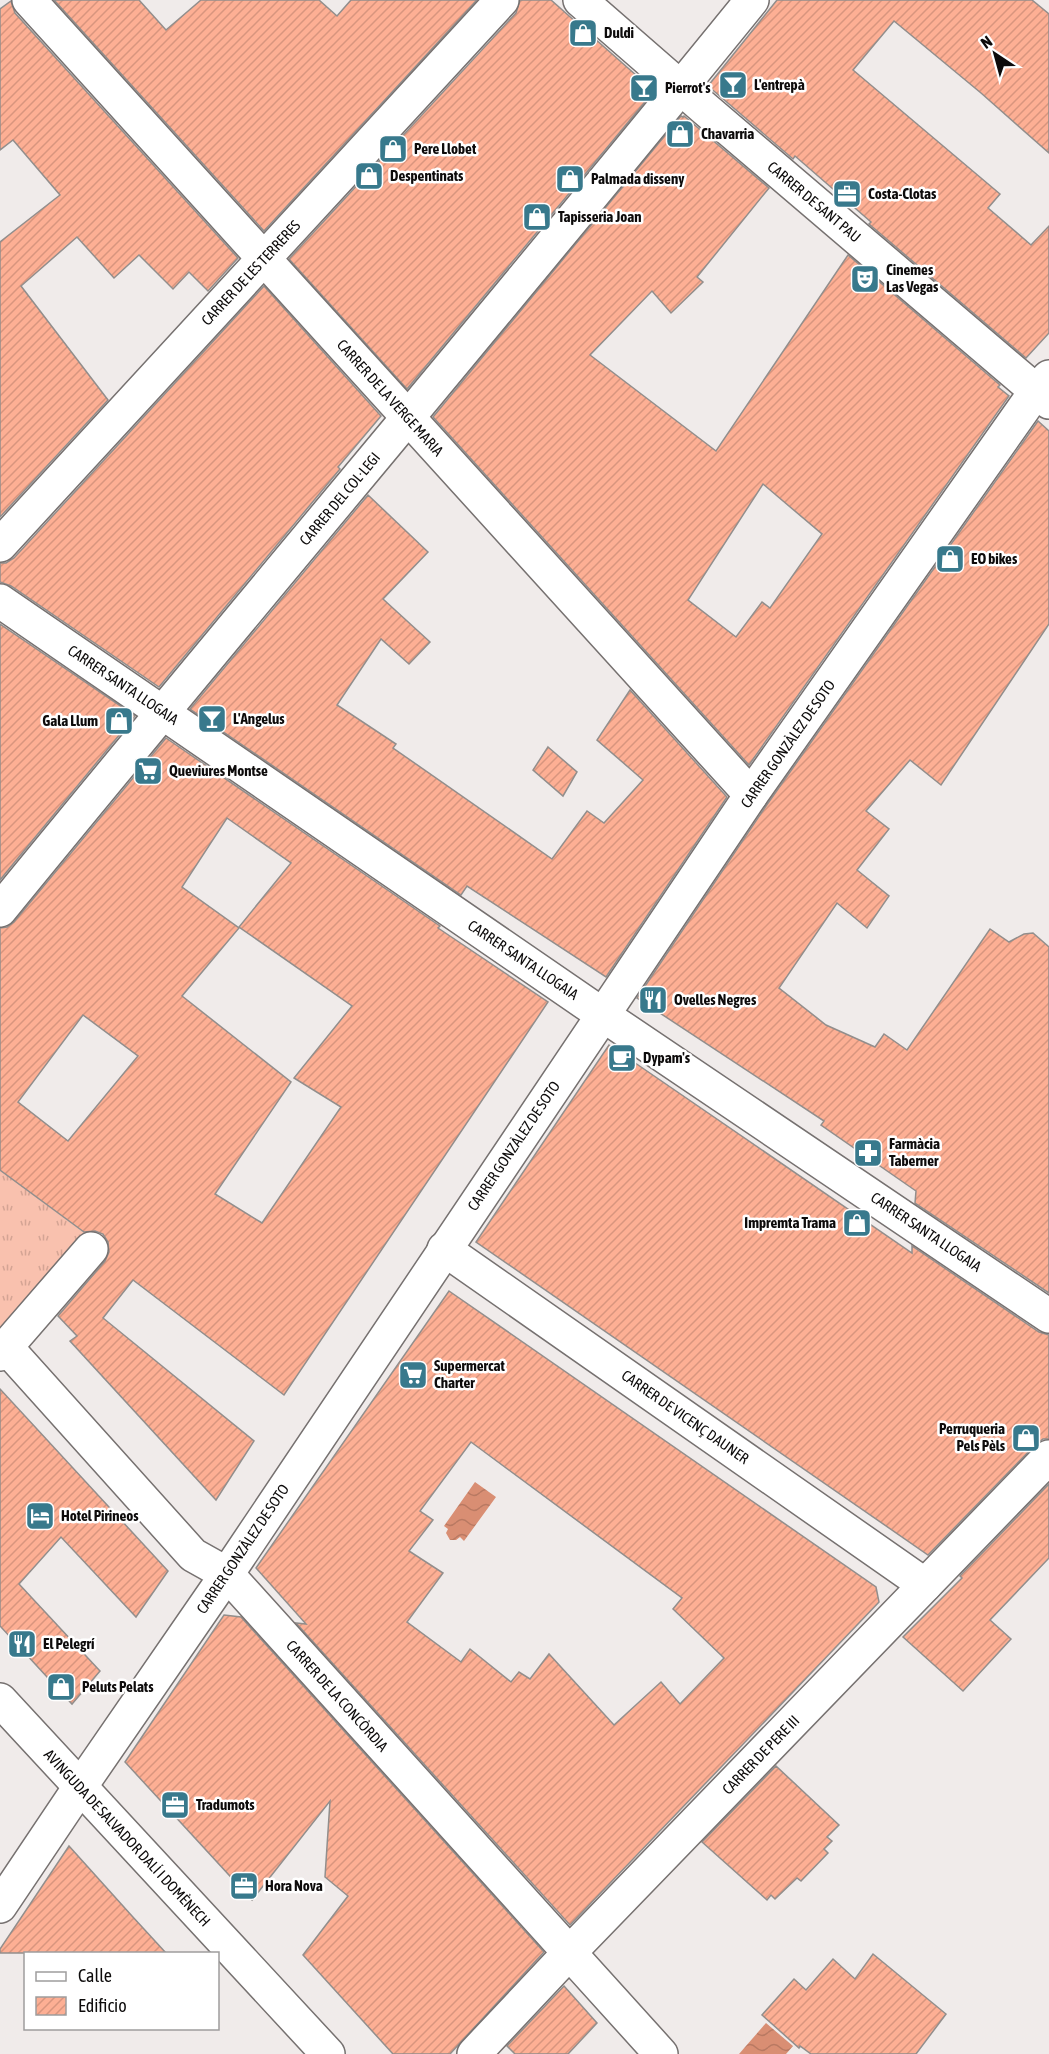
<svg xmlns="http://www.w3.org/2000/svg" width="1049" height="2054" font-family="'Asap Condensed',sans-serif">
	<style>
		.grass { fill: url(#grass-tufts) }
		.water { fill: url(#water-waves) }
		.building { fill: url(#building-hatch); stroke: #928e8c; stroke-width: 1.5; fill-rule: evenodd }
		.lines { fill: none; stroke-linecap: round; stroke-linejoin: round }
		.street-casing { stroke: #767170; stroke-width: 36 }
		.secondary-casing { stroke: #767170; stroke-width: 36 }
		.street { stroke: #fff; stroke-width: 33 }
		.secondary { stroke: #fff; stroke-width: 33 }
		.labels { text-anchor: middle; stroke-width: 5; stroke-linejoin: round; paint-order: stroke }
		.poi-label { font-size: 15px; font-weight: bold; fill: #0d0b0b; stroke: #fff; text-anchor: start }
		.street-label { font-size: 15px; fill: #0d0b0b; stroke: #fff }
	</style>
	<defs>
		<pattern id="grass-tufts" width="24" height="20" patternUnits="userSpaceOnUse" patternTransform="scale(1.5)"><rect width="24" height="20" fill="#f9c1ae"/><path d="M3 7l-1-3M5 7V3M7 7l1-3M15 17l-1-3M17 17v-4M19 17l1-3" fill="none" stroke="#d4a494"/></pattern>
		<pattern id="water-waves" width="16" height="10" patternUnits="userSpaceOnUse" patternTransform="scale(1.5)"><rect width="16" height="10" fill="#d98e73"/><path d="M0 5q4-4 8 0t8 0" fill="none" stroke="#b97962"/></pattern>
		<pattern id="building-hatch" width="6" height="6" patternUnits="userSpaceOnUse" patternTransform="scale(1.5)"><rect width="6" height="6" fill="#fdaf94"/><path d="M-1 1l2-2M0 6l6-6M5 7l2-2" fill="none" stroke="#d8957e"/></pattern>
	</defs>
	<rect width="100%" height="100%" fill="#f0ebea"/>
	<polygon class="grass" points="0,1170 87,1235 0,1335"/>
	<g class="water">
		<polygon points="475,1482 496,1497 464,1541 460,1537 456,1540 450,1540 446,1533 448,1529 444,1526"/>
		<polygon points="766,2023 793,2046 786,2054 739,2054"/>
	</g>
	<g class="building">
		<polygon points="54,0 139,0 166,30 201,0 319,0 337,16 351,0 477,0 264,231"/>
		<polygon points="520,0 551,0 654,91 407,389 289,259 516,13"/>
		<polygon points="777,0 1032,0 1049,14 1049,153 981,93 894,21 853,70 1000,194 988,208 1031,245 1049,226 1049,333 1026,358 869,224 871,222 795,156 793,159 708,86"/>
		<polygon points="11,1 15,13 238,258 208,291 189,272 173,289 139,255 114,278 77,237 21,286 108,400 0,517 0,242 60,195 13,140 0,150 0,9"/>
		<path d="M681 116 683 117 684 116 769 188 697 277 703 282 671 313 652 291 590 355 716 451 848 255 1000 385 998 387 1009 396 749 765 433 417ZM763 484 822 534 770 608 762 602 736 637 688 600Z"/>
		<polygon points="264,286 381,416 338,467 340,469 159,687 11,586 0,582 0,563 6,563 14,558"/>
		<polygon points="1038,421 1049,431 1049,624 941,785 910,760 866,811 889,829 857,870 889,896 867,928 837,903 779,988 826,1025 875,1047 884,1034 907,1050 990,929 1009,942 1024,934 1033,933 1049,947 1049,1293 915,1203 916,1191 821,1125 824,1121 637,998 766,806"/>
		<polygon points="368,495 428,552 383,599 430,642 409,664 381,639 337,705 396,744 393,748 552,859 587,811 604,823 643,780 597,740 630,690 727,797 606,977 467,886 461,895 190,709"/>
		<polygon points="0,624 135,716 0,880"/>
		<path d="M166 738 440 926 438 928 548 1002 284 1395 133 1280 103 1318 254 1441 216 1500 70 1341 77 1336 58 1316 105 1261 109 1252 108 1242 103 1234 95 1231 84 1232 0 1170V928L7 927 14 922ZM227 818 291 863 239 927 352 1006 294 1078 341 1107 262 1223 215 1194 291 1082 182 996 239 928 182 887ZM83 1015 138 1056 68 1141 18 1102Z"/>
		<polygon points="548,747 577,772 563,796 533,770"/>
		<polygon points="609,1045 912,1253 912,1246 1039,1332 1049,1335 1049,1439 1043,1439 1036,1444 928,1555 476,1242"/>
		<path d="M449 1291 876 1587 879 1602 570 1925 296 1623 306 1624 256 1568ZM471 1442 682 1598 673 1609 724 1658 680 1704 661 1682 614 1725 549 1654 530 1679 519 1672 511 1682 470 1649 461 1662 407 1622 443 1573 409 1551 433 1520 420 1511Z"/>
		<polygon points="0,1389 168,1571 136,1617 61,1537 19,1584 100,1671 72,1704 0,1626"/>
		<polygon points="1049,1484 1049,1558 990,1620 1011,1639 963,1691 903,1637 962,1578 960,1576"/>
		<polygon points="224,1615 241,1617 544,1952 450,2054 393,2054 303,1955 348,1896 325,1877 330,1801 252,1900 125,1762"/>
		<polygon points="776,1766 839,1825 827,1837 832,1841 824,1849 828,1853 801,1881 797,1878 775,1899 771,1895 767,1900 702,1842"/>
		<polygon points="69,1846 132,1916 166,1953 0,1953 0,1949"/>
		<polygon points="873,1954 946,2014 916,2054 811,2054 800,2046 799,2048 762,2015 794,1979 806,1990 833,1959 855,1979"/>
		<polygon points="564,1986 597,2023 568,2054 515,2054 507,2046"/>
	</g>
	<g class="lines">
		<g class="street-casing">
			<g id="street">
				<polyline points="29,0 751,795"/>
				<polyline points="580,0 704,108 1049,402"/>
				<polyline points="0,545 502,0"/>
				<polyline points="0,601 603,1015 1049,1316"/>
				<path d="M0 910C249 605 504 306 752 0"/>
				<polyline points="444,1249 925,1585"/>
				<polyline points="6,1347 193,1555 227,1574 661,2054"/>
				<polyline points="0,1354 91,1249"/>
				<polyline points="0,1906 80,1787 227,1574 751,795 1036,391 1049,377"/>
				<polyline points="474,2054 569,1953 1049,1457"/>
			</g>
		</g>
		<g class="secondary-casing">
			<polyline id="secondary" points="0,1700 328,2054"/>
		</g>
		<use href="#street" class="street"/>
		<use href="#secondary" class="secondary"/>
	</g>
	<defs>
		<g id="shop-square" transform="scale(1.5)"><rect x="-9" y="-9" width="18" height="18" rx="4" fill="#38798c" stroke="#fff"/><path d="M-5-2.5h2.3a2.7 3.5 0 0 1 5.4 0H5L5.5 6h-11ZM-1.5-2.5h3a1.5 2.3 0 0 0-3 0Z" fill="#fff"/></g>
		<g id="bar-square" transform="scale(1.5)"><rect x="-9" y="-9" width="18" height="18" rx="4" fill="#38798c" stroke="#fff"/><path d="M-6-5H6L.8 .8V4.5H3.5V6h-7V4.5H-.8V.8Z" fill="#fff"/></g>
		<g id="office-square" transform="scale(1.5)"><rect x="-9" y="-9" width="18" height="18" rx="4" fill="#38798c" stroke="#fff"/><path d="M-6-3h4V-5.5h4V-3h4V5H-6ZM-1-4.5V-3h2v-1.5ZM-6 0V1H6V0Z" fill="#fff"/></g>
		<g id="theatre-square" transform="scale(1.5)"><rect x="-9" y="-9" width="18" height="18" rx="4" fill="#38798c" stroke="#fff"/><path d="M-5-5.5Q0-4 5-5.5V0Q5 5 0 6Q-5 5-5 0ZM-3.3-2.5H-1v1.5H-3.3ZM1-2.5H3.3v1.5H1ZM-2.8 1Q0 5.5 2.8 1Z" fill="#fff"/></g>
		<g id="supermarket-square" transform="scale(1.5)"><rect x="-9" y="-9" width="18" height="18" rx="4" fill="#38798c" stroke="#fff"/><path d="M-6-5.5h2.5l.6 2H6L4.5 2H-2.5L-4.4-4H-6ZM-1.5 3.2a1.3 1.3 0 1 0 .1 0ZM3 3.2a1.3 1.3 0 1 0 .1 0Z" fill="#fff"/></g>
		<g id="restaurant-square" transform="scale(1.5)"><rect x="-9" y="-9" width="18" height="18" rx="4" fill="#38798c" stroke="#fff"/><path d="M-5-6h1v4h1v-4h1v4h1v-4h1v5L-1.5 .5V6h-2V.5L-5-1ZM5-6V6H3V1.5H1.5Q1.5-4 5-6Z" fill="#fff"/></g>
		<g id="cafe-square" transform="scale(1.5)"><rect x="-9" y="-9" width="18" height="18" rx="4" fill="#38798c" stroke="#fff"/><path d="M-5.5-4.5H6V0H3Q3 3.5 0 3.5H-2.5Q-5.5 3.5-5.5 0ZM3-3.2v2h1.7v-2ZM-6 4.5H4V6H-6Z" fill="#fff"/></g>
		<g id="pharmacy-square" transform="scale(1.5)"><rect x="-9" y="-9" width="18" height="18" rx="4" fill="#38798c" stroke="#fff"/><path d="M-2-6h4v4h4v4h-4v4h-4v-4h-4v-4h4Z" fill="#fff"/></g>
		<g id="hotel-square" transform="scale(1.5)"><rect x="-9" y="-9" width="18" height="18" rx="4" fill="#38798c" stroke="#fff"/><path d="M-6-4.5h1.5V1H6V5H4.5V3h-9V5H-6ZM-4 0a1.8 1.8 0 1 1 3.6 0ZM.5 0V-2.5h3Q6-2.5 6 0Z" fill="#fff"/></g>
	</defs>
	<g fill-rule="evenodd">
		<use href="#shop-square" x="583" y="33"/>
		<use href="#bar-square" x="733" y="85"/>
		<use href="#bar-square" x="644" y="88"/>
		<use href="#shop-square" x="680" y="134"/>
		<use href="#shop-square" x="393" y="149"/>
		<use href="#shop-square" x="369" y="176"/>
		<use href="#shop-square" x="570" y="179"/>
		<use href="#office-square" x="847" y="194"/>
		<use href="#shop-square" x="537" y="217"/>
		<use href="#theatre-square" x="865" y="279"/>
		<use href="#shop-square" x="950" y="559"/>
		<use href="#bar-square" x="212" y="719"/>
		<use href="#shop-square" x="119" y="721"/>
		<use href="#supermarket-square" x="148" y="771"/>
		<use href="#restaurant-square" x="653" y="1000"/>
		<use href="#cafe-square" x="622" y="1058"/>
		<use href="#pharmacy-square" x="868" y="1153"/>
		<use href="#shop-square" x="857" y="1223"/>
		<use href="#supermarket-square" x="413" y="1375"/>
		<use href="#shop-square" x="1026" y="1438"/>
		<use href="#hotel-square" x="40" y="1516"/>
		<use href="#restaurant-square" x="22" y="1644"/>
		<use href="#shop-square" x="61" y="1687"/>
		<use href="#office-square" x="175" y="1805"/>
		<use href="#office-square" x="244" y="1886"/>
	</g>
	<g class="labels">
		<g class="poi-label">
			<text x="604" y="38">Duldi</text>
			<text x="754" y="90">L'entrepà</text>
			<text x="665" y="93">Pierrot's</text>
			<text x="701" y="139">Chavarria</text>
			<text x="414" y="154">Pere Llobet</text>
			<text x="390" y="181">Despentinats</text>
			<text x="591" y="184">Palmada disseny</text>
			<text x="868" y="199">Costa-Clotas</text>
			<text x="558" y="222">Tapisseria Joan</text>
			<text x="886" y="275">Cinemes<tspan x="886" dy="17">Las Vegas</tspan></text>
			<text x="971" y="564">EO bikes</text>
			<text x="233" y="724">L'Angelus</text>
			<text x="98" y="726" text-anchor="end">Gala Llum</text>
			<text x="169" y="776">Queviures Montse</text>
			<text x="674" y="1005">Ovelles Negres</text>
			<text x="643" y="1063">Dypam's</text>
			<text x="889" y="1149">Farmàcia<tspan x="889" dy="17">Taberner</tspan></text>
			<text x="836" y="1228" text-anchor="end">Impremta Trama</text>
			<text x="434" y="1371">Supermercat<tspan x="434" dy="17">Charter</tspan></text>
			<text x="1005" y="1434" text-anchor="end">Perruqueria<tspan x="1005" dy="17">Pels Pèls</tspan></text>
			<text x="61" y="1521">Hotel Pirineos</text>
			<text x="43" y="1649">El Pelegrí</text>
			<text x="82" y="1692">Peluts Pelats</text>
			<text x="196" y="1810">Tradumots</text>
			<text x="265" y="1891">Hora Nova</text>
		</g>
		<g class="street-label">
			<text transform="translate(814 202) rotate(40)" y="5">CARRER DE SANT PAU</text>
			<text transform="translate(251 273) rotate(-47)" y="5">CARRER DE LES TERRERES</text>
			<text transform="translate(390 398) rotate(48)" y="5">CARRER DE LA VERGE MARIA</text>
			<text transform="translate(340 499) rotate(-50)" y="5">CARRER DEL COL·LEGI</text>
			<text transform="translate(123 685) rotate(34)" y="5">CARRER SANTA LLOGAIA</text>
			<text transform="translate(788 744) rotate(-55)" y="5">CARRER GONZÀLEZ DE SOTO</text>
			<text transform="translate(523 960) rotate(34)" y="5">CARRER SANTA LLOGAIA</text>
			<text transform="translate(514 1146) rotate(-56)" y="5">CARRER GONZÀLEZ DE SOTO</text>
			<text transform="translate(926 1232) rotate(34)" y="5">CARRER SANTA LLOGAIA</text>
			<text transform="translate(685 1417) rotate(35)" y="5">CARRER DE VICENÇ DAUNER</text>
			<text transform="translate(243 1549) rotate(-56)" y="5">CARRER GONZÀLEZ DE SOTO</text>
			<text transform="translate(337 1696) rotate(48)" y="5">CARRER DE LA CONCÒRDIA</text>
			<text transform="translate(761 1755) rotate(-46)" y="5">CARRER DE PERE III</text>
			<text transform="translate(127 1838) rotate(47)" y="5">AVINGUDA DE SALVADOR DALÍ I DOMÈNECH</text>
		</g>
	</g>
	<rect x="24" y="1952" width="195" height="78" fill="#ffffff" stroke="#9e9d9d" stroke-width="1.5"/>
	<rect x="36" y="1972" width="30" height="9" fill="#ffffff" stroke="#9e9d9d" stroke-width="1.5"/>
	<text x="78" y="1982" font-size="18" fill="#0d0b0b">Calle</text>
	<rect x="36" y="1997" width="30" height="18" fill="url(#building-hatch)" stroke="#9e9d9d" stroke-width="1.5"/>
	<text x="78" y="2012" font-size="18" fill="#0d0b0b">Edificio</text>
	<g transform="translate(995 54) rotate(324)" stroke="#ffffff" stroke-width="4.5" paint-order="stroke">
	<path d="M0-4.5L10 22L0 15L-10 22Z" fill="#0d0b0b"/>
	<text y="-9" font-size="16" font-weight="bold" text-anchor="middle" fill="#0d0b0b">N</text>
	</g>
</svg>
